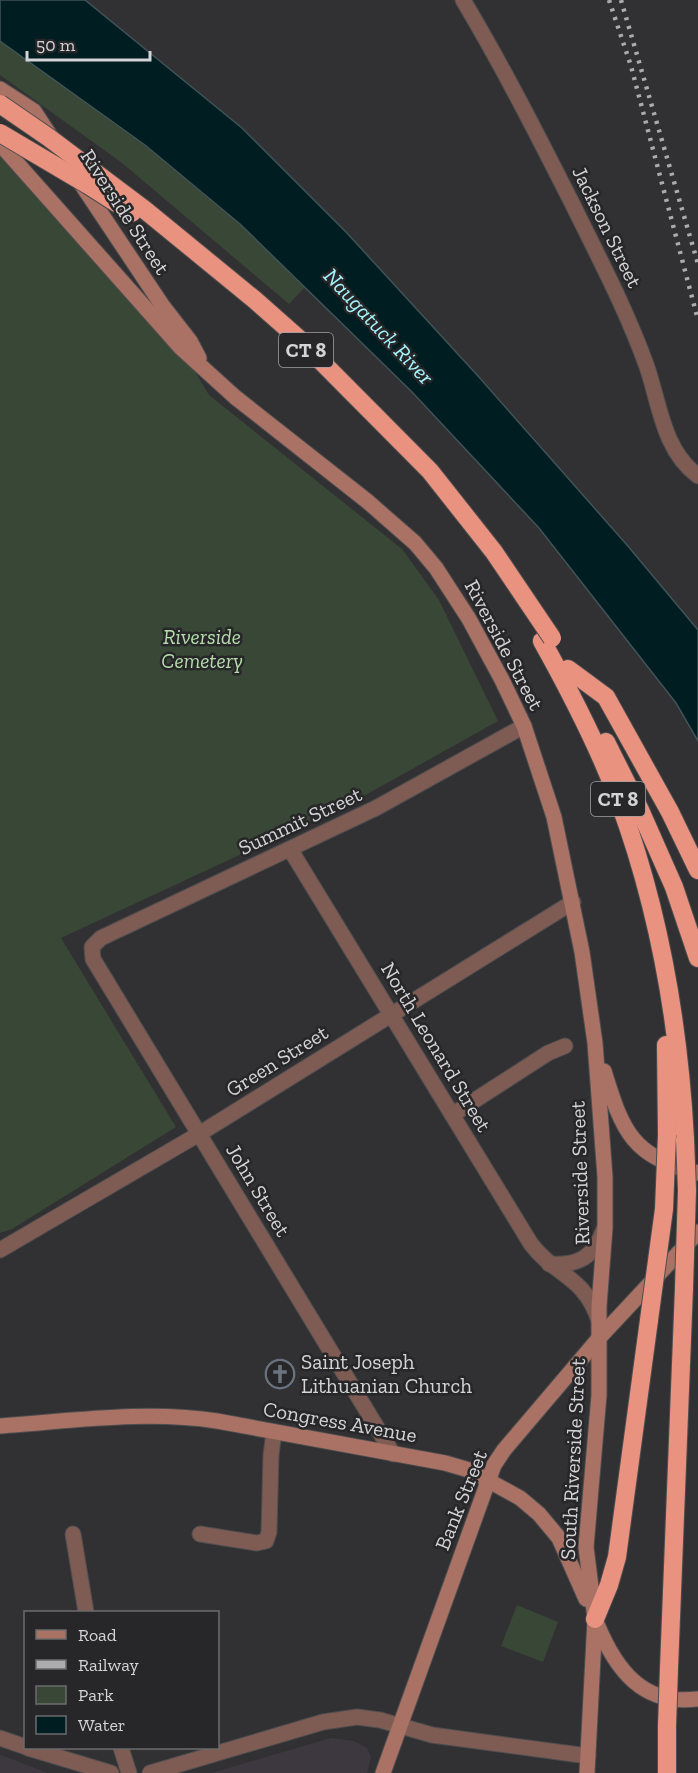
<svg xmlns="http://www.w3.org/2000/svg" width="698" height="1773" font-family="'Zilla Slab',serif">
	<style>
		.built { fill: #3d383f }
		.green { fill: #394736 }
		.water { fill: #001d21; stroke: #405457; stroke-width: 1.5 }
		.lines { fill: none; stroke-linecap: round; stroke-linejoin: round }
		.street-casing { stroke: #4e4d4f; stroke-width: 17 }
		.secondary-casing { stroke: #4e4d4f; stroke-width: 17 }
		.highway-casing { stroke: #4e4d4f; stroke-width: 20 }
		.street { stroke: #7e5b53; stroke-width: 15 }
		.secondary { stroke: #a97265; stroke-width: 15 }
		.highway { stroke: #e8927f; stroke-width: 18 }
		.rail { stroke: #acabad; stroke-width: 4.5; stroke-dasharray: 3 6; stroke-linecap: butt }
		.highway-bridge-casing { stroke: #4e4d4f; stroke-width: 20; stroke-linecap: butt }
		.highway-bridge { stroke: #e8927f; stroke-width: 18 }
		.labels { text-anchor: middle; stroke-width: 5; stroke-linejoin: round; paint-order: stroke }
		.shield { fill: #272628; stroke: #a09fa1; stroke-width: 1.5 }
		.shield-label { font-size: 20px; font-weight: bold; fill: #d4d3d5 }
		.street-label { font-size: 21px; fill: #d4d3d5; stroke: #272628 }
		.park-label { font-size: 21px; font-style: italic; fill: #b6dead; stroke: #272628 }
		.poi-label { font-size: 21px; fill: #d4d3d5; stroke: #272628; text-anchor: start }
		.water-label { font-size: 22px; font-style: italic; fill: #a4f4fd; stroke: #272628 }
	</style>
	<rect width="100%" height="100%" fill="#313032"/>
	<g class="built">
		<polygon points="331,1738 354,1741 367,1748 371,1757 367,1773 211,1773"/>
		<polygon points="0,1755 1,1755 48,1773 0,1773"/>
	</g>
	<g class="green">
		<polygon points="0,40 145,145 240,224 305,287 289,304 122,163 0,75"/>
		<polygon points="0,141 181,348 209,395 402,549 439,600 498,721 355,801 61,938 176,1127 12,1229 0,1233"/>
		<polygon points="517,1605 558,1622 543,1662 501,1646"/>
	</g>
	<polygon class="water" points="0,0 85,0 242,128 346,232 478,376 627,545 698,630 698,741 676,703 539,528 412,392 240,224 145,145 0,41"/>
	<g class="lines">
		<g class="street-casing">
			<g id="street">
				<path d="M463 0C503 67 538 136 573 205 599 258 627 311 647 367 660 405 663 450 698 476"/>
				<path d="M290 849 531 1244C556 1277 584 1275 599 1321"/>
				<polyline points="452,1115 548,1053 565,1046"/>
				<polyline points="0,1250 199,1134 573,902"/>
				<path d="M549 1264C579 1266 594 1257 604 1229"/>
				<polyline points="393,1454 93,959 92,947 101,938 376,808 524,726"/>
				<polyline points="73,1534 86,1612"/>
				<polyline points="200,1534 257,1543 266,1541 269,1532 271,1455 274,1432"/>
				<polyline points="0,1738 26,1747"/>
				<polyline points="28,1748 111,1773"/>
				<polyline points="121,1748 129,1773"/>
				<polyline points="150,1773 323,1722 357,1717 380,1720 432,1735 588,1756"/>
			</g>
		</g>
		<g class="secondary-casing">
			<g id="secondary">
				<polyline points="0,89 34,111 51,137"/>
				<polyline points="0,144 181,348 235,397 367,501 415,543 436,568 469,619 502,680 524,726 554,817 582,952 595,1043 605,1177 605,1228 599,1306 599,1395 586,1547 595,1619 587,1773"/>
				<polyline points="80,182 162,305 190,341 199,358"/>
				<path d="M604 1071C623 1133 632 1156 698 1173"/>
				<path d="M0 1426C72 1421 146 1410 217 1421L445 1463 469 1470 520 1498 539 1514 559 1538 586 1599"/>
				<path d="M597 1624C616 1670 643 1706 698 1699"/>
				<polyline points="383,1773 494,1465 504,1450 600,1337 698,1232"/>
			</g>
		</g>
		<g class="highway-casing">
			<g id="highway">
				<path d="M542 641C571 693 598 745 619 801 659 909 679 1025 685 1139"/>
				<polyline points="568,669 606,697 670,812 698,870"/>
				<polyline points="606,742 640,810 674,887 698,958"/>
				<polyline points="666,1045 667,1135"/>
				<polyline points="595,1619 609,1585 617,1557 649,1320"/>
				<polyline points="669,1668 684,1288"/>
				<polyline points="667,1773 667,1726"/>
			</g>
		</g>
		<use href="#street" class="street"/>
		<use href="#secondary" class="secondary"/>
		<use href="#highway" class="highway"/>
		<g class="rail">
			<polyline points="609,0 631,66 698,320"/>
			<polyline points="621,0 698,264"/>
		</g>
		<g class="highway-bridge-casing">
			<g id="highway-bridge">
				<polyline points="0,104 48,137 145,210 255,300 298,338 430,471 494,552 552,638"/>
				<polyline points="0,133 88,185 132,213"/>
				<polyline points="684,1288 687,1190 685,1139"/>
				<polyline points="649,1320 664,1209 667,1135"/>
				<polyline points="667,1726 669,1668"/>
			</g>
		</g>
		<use href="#highway-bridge" class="highway-bridge"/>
	</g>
	<defs>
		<g id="church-ring" transform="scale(1.5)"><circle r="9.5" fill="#272628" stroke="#6b7280" stroke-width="1.5"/><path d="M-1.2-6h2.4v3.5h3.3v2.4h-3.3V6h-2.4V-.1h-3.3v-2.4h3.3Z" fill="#6b7280"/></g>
	</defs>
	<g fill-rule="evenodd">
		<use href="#church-ring" x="280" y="1374"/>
	</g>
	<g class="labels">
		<g class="shield">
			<rect x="279" y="333" width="54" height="34" rx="4.5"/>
			<rect x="591" y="782" width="54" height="34" rx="4.5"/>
		</g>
		<g class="shield-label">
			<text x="306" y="357">CT 8</text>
			<text x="618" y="806">CT 8</text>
		</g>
		<g class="street-label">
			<text transform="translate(125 212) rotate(57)" y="7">Riverside Street</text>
			<text transform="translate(607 227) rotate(64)" y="7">Jackson Street</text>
			<text transform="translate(504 645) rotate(62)" y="7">Riverside Street</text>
			<text transform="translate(300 821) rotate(-25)" y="7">Summit Street</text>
			<text transform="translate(436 1047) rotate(59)" y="7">North Leonard Street</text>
			<text transform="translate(277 1061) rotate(-32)" y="7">Green Street</text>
			<text transform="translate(580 1173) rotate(-92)" y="7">Riverside Street</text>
			<text transform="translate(258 1190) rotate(59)" y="7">John Street</text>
			<text transform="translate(340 1422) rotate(10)" y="7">Congress Avenue</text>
			<text transform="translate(573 1459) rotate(-87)" y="7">South Riverside Street</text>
			<text transform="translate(461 1500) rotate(-68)" y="7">Bank Street</text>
		</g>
		<g class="park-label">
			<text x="202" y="644">Riverside<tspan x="202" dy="24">Cemetery</tspan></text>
		</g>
		<g class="poi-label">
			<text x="301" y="1369">Saint Joseph<tspan x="301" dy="24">Lithuanian Church</tspan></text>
		</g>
		<g class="water-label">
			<text transform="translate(379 326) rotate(47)" y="8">Naugatuck River</text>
		</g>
	</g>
	<rect x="24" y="1611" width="195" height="138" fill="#272628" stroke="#6c6b6d" stroke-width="1.5"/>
	<rect x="36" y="1630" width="30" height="9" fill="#a97265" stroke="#6c6b6d" stroke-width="1.5"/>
	<text x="78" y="1641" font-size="18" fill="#d4d3d5">Road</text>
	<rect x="36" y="1660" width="30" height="9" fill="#acabad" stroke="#6c6b6d" stroke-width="1.5"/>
	<text x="78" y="1671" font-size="18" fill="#d4d3d5">Railway</text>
	<rect x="36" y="1686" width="30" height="18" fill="#394736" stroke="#6c6b6d" stroke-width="1.5"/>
	<text x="78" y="1701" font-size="18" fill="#d4d3d5">Park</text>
	<rect x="36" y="1716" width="30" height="18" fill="#001d21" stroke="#6c6b6d" stroke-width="1.5"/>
	<text x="78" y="1731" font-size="18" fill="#d4d3d5">Water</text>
	<path d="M27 51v9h123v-9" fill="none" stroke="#d4d3d5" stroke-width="3"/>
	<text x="36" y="51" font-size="18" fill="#d4d3d5" stroke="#272628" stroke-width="4.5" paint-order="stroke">50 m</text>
</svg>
